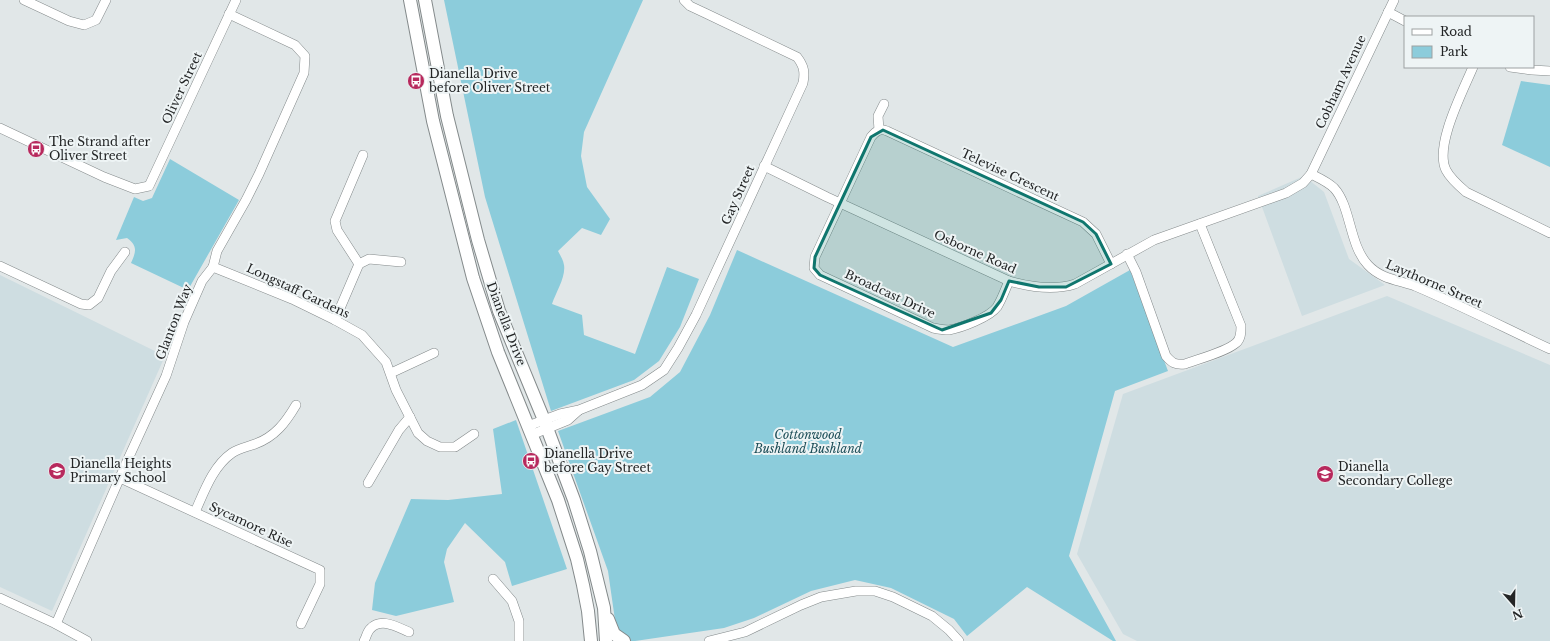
<svg xmlns="http://www.w3.org/2000/svg" width="1550" height="641" font-family="'Libre Baskerville',serif">
	<style>
		.built { fill: #cedde1 }
		.green { fill: #8cccdb }
		.lines { fill: none; stroke-linecap: round; stroke-linejoin: round }
		.minor-casing { stroke: #848a8b; stroke-width: 10 }
		.major-casing { stroke: #848a8b; stroke-width: 14 }
		.minor { stroke: #fff; stroke-width: 9 }
		.major { stroke: #fff; stroke-width: 12 }
		.marked { fill: #0f766e; fill-opacity: 0.2; stroke: #0f766e; stroke-width: 3; stroke-linejoin: round }
		.labels { text-anchor: middle; stroke-width: 4; stroke-linejoin: round; paint-order: stroke }
		.poi-label { font-size: 12px; fill: #232526; stroke: #eef4f5; text-anchor: start }
		.street-label { font-size: 12px; fill: #232526; stroke: #eef4f5 }
		.park-label { font-size: 12px; font-style: italic; fill: #1d4e58; stroke: #eef4f5 }
	</style>
	<rect width="100%" height="100%" fill="#e1e7e8"/>
	<g class="built">
		<polygon points="1304,176 1324,192 1349,259 1385,285 1302,316 1258,196"/>
		<polygon points="0,275 165,356 52,611 0,587"/>
		<polygon points="1387,296 1550,365 1550,641 1137,641 1123,634 1077,554 1123,394"/>
	</g>
	<g class="green">
		<path d="M444 0H643L584 132 581 156 587 187 610 219 601 235 582 228 558 251C560 255 563 259 564 265 566 277 556 292 552 304L582 315 584 335 635 354 667 267 699 279 680 327 659 361 634 380 551 411 485 197Z"/>
		<polygon points="1521,81 1550,85 1550,167 1502,145"/>
		<path d="M170 159 239 200 188 290 131 263C136 252 138 246 127 238L116 240 134 197 143 201 152 198Z"/>
		<polygon points="737,250 953,347 1066,306 1130,270 1168,371 1115,391 1069,556 1116,641 1113,641 1027,587 967,636 954,619 891,588 855,580 811,591 754,618 724,628 635,641 618,641 608,571 558,431 650,397 680,372 710,315"/>
		<polygon points="516,420 567,569 512,586 505,562 465,523 447,549 444,562 454,602 396,616 372,610 375,583 411,499 448,500 502,494 493,429"/>
	</g>
	<g class="lines">
		<g class="minor-casing">
			<g id="minor">
				<polyline points="24,0 69,21 84,25 96,20 106,0"/>
				<polyline points="1388,12 1405,21"/>
				<path d="M1473 67C1463 91 1434 146 1446 170 1450 178 1459 186 1466 192L1550 233"/>
				<polyline points="1510,67 1532,70 1550,71"/>
				<polyline points="0,128 104,177 135,189 149,186 236,0"/>
				<polyline points="879,130 878,116 884,104"/>
				<path d="M764 166 827 197 1009 281C1030 287 1053 291 1075 284L1154 240 1286 193 1303 183 1311 174 1394 0"/>
				<path d="M1311 174C1319 178 1328 182 1334 188 1351 206 1349 245 1368 265 1381 279 1398 280 1415 286 1460 305 1505 328 1550 349"/>
				<path d="M1127 254 1136 272 1166 356C1172 363 1175 365 1185 364 1198 359 1226 352 1236 343 1241 339 1241 332 1241 326L1200 224"/>
				<polyline points="359,264 369,259 401,262"/>
				<polyline points="0,266 81,304 89,305 98,298 111,271 125,252"/>
				<polyline points="213,267 292,299 335,320 362,335 386,362 396,390 418,433 427,441 440,447 455,447 474,434"/>
				<path d="M1009 281C1005 290 1002 299 997 307 990 317 961 328 949 330 944 330 938 329 933 328L820 275 814 268 815 257 871 137C876 131 880 128 887 131L1083 222 1096 234 1111 264"/>
				<polyline points="335,320 359,264 337,230 335,221 363,155"/>
				<polyline points="391,373 434,353"/>
				<path d="M528 426 560 414 579 410 642 385 664 370 678 348 696 315 803 83C805 72 804 66 797 57L705 13 690 6 684 0"/>
				<polyline points="531,435 568,420 578,411"/>
				<polyline points="120,478 320,570 320,584 301,624"/>
				<polyline points="368,483 399,430 410,417"/>
				<path d="M195 512C204 492 213 466 232 453 239 448 247 447 255 444 275 437 286 422 296 405"/>
				<polyline points="493,579 512,601 519,621 519,641"/>
				<polyline points="0,598 56,624 87,641"/>
				<polyline points="56,624 128,459 166,376 184,322 202,281 213,267 217,251 246,200 259,174 304,73 305,56 295,45 229,14"/>
				<path d="M364 641C366 638 367 632 370 629 381 617 397 627 409 632"/>
				<polyline points="709,641 745,632 801,605 821,597 856,591 875,591 893,597 932,616 949,630 959,641"/>
			</g>
		</g>
		<g class="major-casing">
			<g id="major">
				<polyline points="410,0 433,121 473,278 498,352 558,500 577,559 583,585 588,611 591,641"/>
				<polyline points="425,0 447,116 478,240 499,311 544,420 574,500 590,551 604,608 606,641"/>
				<polyline points="608,619 614,634 624,641"/>
			</g>
		</g>
		<use href="#minor" class="minor"/>
		<use href="#major" class="major"/>
	</g>
	<path class="marked" d="M883 130 1083 222 1096 234 1111 264 1066 287H1039L1009 281 1001 300 991 313 942 330 820 275 814 268 815 257 871 137Z"/>
	<defs>
		<g id="bus-disc" transform="scale(0.9)"><circle r="9.5" fill="#b7295d" stroke="#eef4f5"/><path d="M-5-6H5V4H4V6H2V4H-2V6H-4V4H-5ZM-3.5-4V0h7V-4ZM-3.5 1.2v1.5H-2V1.2ZM2 1.2v1.5H3.5V1.2Z" fill="#fff"/></g>
		<g id="school-disc" transform="scale(0.9)"><circle r="9.5" fill="#b7295d" stroke="#eef4f5"/><path d="M0-5L7-2L0 1L-7-2ZM-4 1L0 2.5L4 1V4Q0 6-4 4Z" fill="#fff"/></g>
	</defs>
	<g fill-rule="evenodd">
		<use href="#bus-disc" x="416" y="81"/>
		<use href="#bus-disc" x="36" y="149"/>
		<use href="#bus-disc" x="531" y="461"/>
		<use href="#school-disc" x="57" y="471"/>
		<use href="#school-disc" x="1325" y="474"/>
	</g>
	<g class="labels">
		<g class="poi-label">
			<text x="429" y="78">Dianella Drive<tspan x="429" dy="14">before Oliver Street</tspan></text>
			<text x="49" y="146">The Strand after<tspan x="49" dy="14">Oliver Street</tspan></text>
			<text x="544" y="458">Dianella Drive<tspan x="544" dy="14">before Gay Street</tspan></text>
			<text x="70" y="468">Dianella Heights<tspan x="70" dy="14">Primary School</tspan></text>
			<text x="1338" y="471">Dianella<tspan x="1338" dy="14">Secondary College</tspan></text>
		</g>
		<g class="street-label">
			<text transform="translate(1341 82) rotate(-65)" y="4">Cobham Avenue</text>
			<text transform="translate(182 88) rotate(-65)" y="4">Oliver Street</text>
			<text transform="translate(1010 175) rotate(25)" y="4">Televise Crescent</text>
			<text transform="translate(738 195) rotate(-66)" y="4">Gay Street</text>
			<text transform="translate(975 252) rotate(24)" y="4">Osborne Road</text>
			<text transform="translate(1434 284) rotate(23)" y="4">Laythorne Street</text>
			<text transform="translate(298 291) rotate(25)" y="4">Longstaff Gardens</text>
			<text transform="translate(890 294) rotate(25)" y="4">Broadcast Drive</text>
			<text transform="translate(174 322) rotate(-69)" y="4">Glanton Way</text>
			<text transform="translate(506 324) rotate(69)" y="4">Dianella Drive</text>
			<text transform="translate(251 525) rotate(25)" y="4">Sycamore Rise</text>
		</g>
		<g class="park-label">
			<text x="808" y="439">Cottonwood<tspan x="808" dy="14">Bushland Bushland</tspan></text>
		</g>
	</g>
	<rect x="1404" y="16" width="130" height="52" fill="#eef4f5" stroke="#9da1a2"/>
	<rect x="1412" y="29" width="20" height="6" fill="#ffffff" stroke="#9da1a2"/>
	<text x="1440" y="36" font-size="12" fill="#232526">Road</text>
	<rect x="1412" y="46" width="20" height="12" fill="#8cccdb" stroke="#9da1a2"/>
	<text x="1440" y="56" font-size="12" fill="#232526">Park</text>
	<g transform="translate(1514 605) rotate(160)" stroke="#eef4f5" stroke-width="3" paint-order="stroke">
	<path d="M0-3L7 15L0 10L-7 15Z" fill="#232526"/>
	<text y="-6" font-size="11" font-weight="bold" text-anchor="middle" fill="#232526">N</text>
	</g>
</svg>
